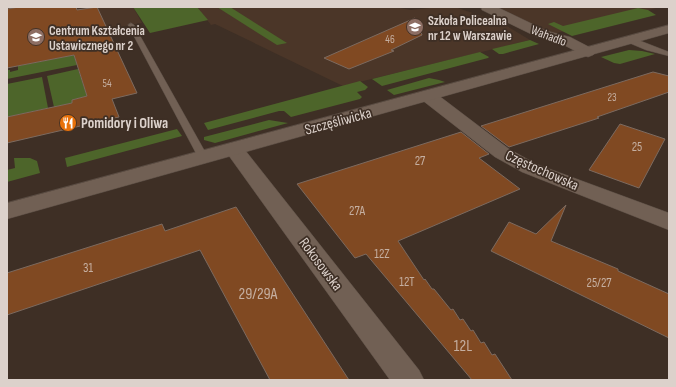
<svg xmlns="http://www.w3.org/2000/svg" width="676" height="387" font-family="'Sofia Sans Condensed',sans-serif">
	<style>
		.built { fill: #4b3628 }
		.green { fill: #4d652a }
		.building { fill: #804922; stroke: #7c6a5f }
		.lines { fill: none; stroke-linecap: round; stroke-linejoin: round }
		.service-casing { stroke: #584b42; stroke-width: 1 }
		.minor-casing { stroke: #584b42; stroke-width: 1 }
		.tertiary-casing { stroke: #584b42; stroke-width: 1 }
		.service { fill: #716054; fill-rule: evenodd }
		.minor { fill: #716054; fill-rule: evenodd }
		.tertiary { fill: #716054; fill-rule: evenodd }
		.labels { text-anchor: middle; stroke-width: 3.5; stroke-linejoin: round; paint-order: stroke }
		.far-number-label { font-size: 11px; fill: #c5afa1 }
		.far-poi-label { font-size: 13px; font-weight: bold; fill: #dcd1cb; stroke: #3e2f25; text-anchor: start }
		.far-street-label { font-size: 13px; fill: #dcd1cb; stroke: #3e2f25 }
		.number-label { font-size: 13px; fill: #c5afa1 }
		.street-label { font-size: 15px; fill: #dcd1cb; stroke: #3e2f25 }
		.poi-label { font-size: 15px; font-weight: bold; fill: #dcd1cb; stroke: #3e2f25; text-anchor: start }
		.near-number-label { font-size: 16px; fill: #c5afa1 }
	</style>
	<rect width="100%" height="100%" fill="#3e2f25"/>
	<g class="built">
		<polygon points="7,7 133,7 142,23 7,47"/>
		<polygon points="197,7 394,7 411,10 438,7 455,7 502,23 530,40 343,86 215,24 211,25"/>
		<polygon points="494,7 660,7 549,35"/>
	</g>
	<g class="green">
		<polygon points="133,7 197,7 208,20 150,33"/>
		<polygon points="217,7 230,7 287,43 277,45"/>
		<polygon points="638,8 648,10 656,15 572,36 548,24 554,22 563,26"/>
		<polygon points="530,40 539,44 503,54 499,54 492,49"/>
		<polygon points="629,50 642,51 655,54 620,64 614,63 601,57"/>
		<polygon points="480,52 489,57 488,58 382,86 372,79"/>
		<polygon points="74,55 77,65 7,79 7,70 10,70 10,72 18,70 18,66"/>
		<polygon points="78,69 87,96 72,100 72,103 54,107 47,76"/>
		<polygon points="42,77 48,108 7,117 7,84"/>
		<polygon points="429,78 439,80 445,82 394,95 387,90"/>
		<polygon points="360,81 368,87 365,90 357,92 362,97 360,99 291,117 284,111 279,111 208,130 204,123"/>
		<polygon points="269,120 288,123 215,143 204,140 204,137"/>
		<polygon points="177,129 182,136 67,167 65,158"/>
		<polygon points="14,158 30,158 37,161 40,173 7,182 7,170 15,168"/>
	</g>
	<g class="building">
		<polygon points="19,7 76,7 77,10 97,7 137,93 112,99 119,117 7,143 7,117 72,103 72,100 87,96 74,55 7,68 7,9"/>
		<polygon points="415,18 422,35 391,50 394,51 349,69 324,58"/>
		<polygon points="653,72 669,76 669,92 597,117 599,118 509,147 481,126"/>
		<polygon points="620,124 665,139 639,188 589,170"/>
		<polygon points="461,132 489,154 479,158 520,189 398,241 424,280 425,279 432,289 434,289 451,310 453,309 460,320 463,319 471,331 473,330 481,343 484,342 492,355 495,354 512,380 472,380 366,254 355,258 297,184"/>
		<polygon points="566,205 551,241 618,269 618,271 669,294 669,338 491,251 509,222 536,234"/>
		<polygon points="236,207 349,380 270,380 200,250 7,315 7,273 162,224 165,231"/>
	</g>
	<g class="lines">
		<g class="service-casing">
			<g id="service">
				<polygon points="131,23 134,25 208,157 207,159 199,159 198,157 128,25"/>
				<polygon points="627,38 633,38 669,52 669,56 646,50 627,42"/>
			</g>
		</g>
		<g class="minor-casing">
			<g id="minor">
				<polygon points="481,7 497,7 547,31 570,37 593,49 596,52 593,55 588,57 583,55 560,43 537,37 482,10"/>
				<polygon points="428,91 434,92 509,149 536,164 669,213 669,230 522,172 495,157 422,100 419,96 422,92"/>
				<polygon points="234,143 241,145 419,370 424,380 390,380 224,149 227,145"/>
			</g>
		</g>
		<g class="tertiary-casing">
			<polygon id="tertiary" points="669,25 669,33 7,219 7,203"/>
		</g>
		<use href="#service" class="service"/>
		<use href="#minor" class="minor"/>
		<use href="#tertiary" class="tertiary"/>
	</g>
	<defs>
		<g id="university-disc" transform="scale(0.9)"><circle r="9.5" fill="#8d6e63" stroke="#3e2f25"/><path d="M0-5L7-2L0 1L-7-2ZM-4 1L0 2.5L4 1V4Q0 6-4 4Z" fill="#fff"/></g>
		<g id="school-disc" transform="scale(0.9)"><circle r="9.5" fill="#8d6e63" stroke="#3e2f25"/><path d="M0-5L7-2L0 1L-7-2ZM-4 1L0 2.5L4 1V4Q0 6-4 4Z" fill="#fff"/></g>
		<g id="restaurant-disc" transform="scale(0.9)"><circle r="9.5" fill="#e8710a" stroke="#3e2f25"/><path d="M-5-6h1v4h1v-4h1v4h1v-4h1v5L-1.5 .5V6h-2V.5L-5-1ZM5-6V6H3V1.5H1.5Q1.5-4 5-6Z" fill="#fff"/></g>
	</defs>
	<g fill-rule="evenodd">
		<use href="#university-disc" x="415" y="27"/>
		<use href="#school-disc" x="36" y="37"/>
		<use href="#restaurant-disc" x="68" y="123"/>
	</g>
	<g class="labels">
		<g class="far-number-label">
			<text x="390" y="43">46</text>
			<text x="107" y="87">54</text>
			<text x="612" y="101">23</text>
		</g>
		<g class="far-poi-label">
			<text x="428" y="25">Szkoła Policealna<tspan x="428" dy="15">nr 12 w Warszawie</tspan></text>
			<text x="49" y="35">Centrum Kształcenia<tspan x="49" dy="15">Ustawicznego nr 2</tspan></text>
		</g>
		<g class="far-street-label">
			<text transform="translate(549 35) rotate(21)" y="5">Wahadło</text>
		</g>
		<g class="number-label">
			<text x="637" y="151">25</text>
			<text x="420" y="165">27</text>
			<text x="357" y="215">27A</text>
			<text x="382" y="258">12Z</text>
			<text x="88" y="272">31</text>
			<text x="407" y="286">12T</text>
			<text x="599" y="287">25/27</text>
		</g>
		<g class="street-label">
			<text transform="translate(338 121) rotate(-15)" y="5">Szczęśliwicka</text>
			<text transform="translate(542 170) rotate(24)" y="5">Częstochowska</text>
			<text transform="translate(321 264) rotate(53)" y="5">Rokosowska</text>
		</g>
		<g class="poi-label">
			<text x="81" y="128">Pomidory i Oliwa</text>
		</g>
		<g class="near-number-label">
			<text x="258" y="299">29/29A</text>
			<text x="463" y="351">12L</text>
		</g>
	</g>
	<rect width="676" height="387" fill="none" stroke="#dcd1cb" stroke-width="16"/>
</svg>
